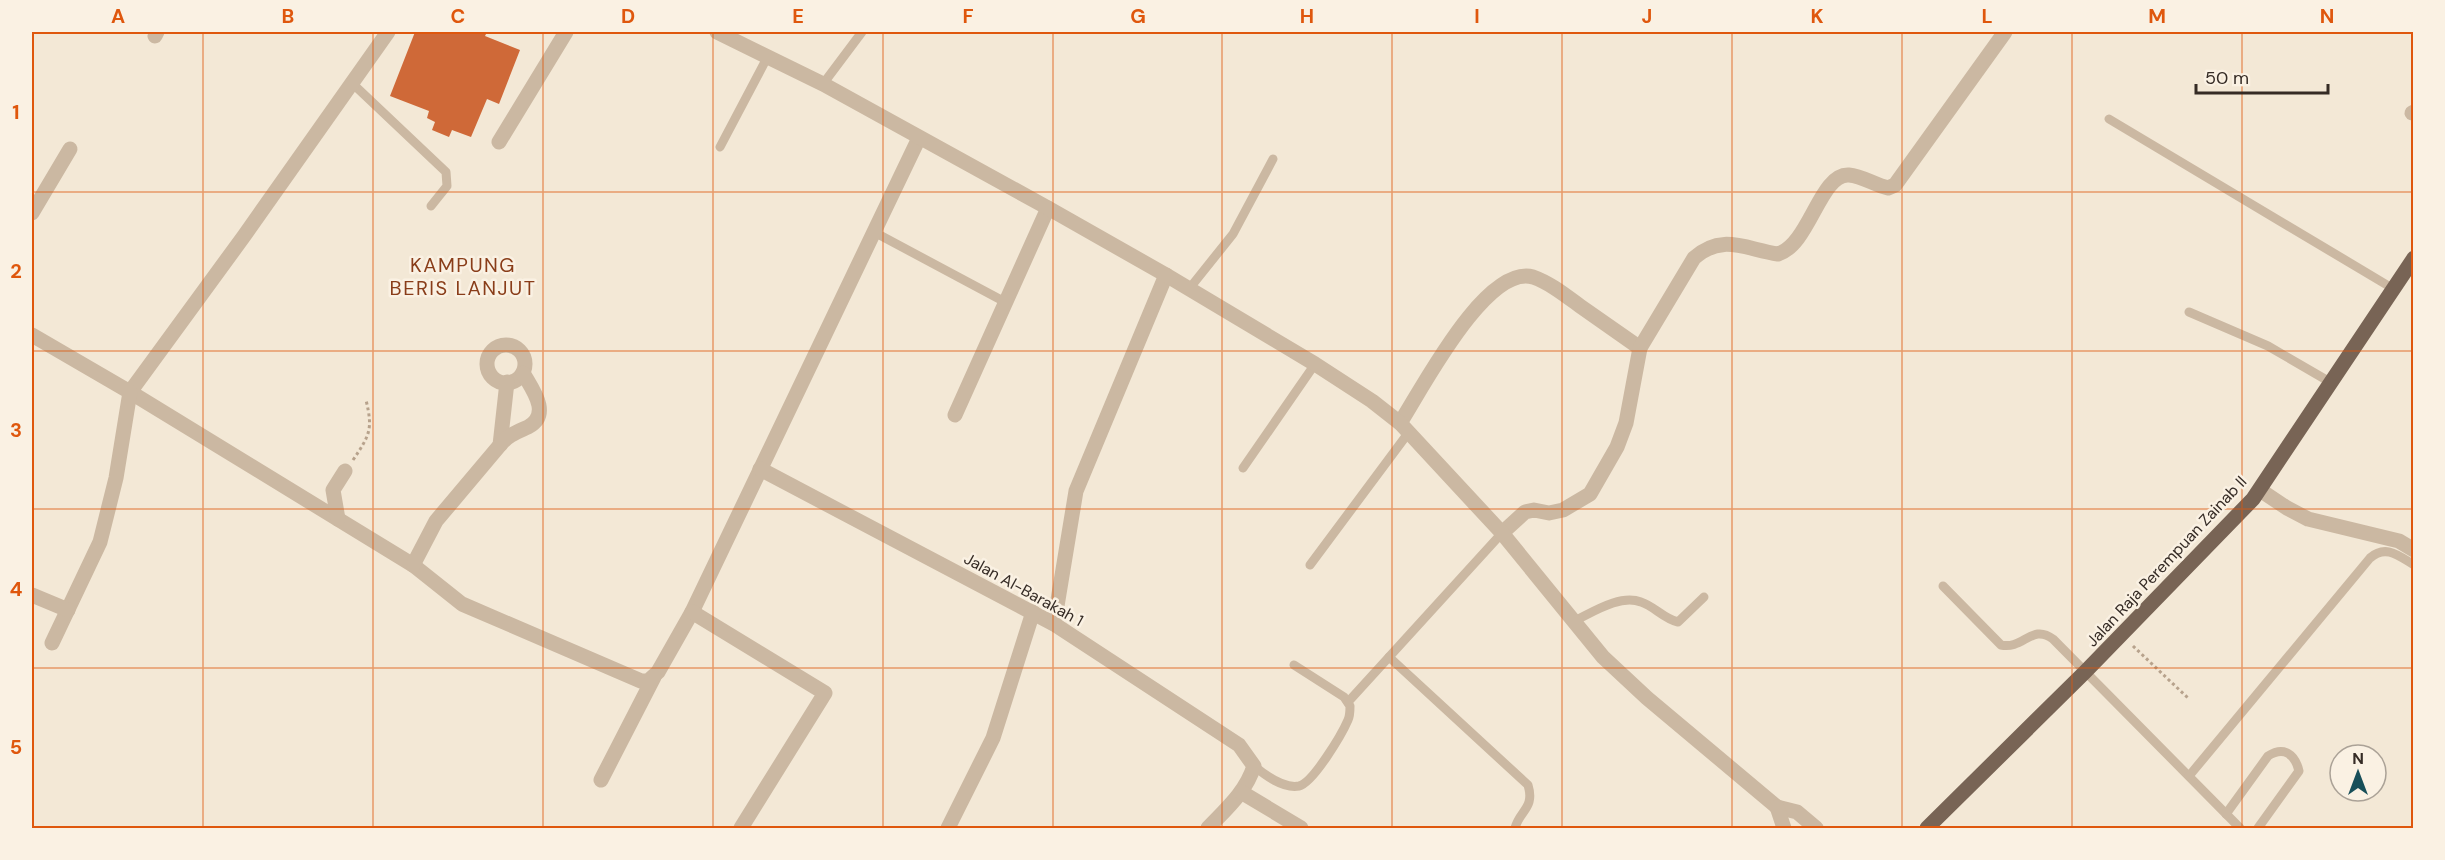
<svg xmlns="http://www.w3.org/2000/svg" width="2445" height="860" font-family="'DM Sans',sans-serif">
	<style>
		.building { fill: #cf6938 }
		.lines { fill: none; stroke-linecap: round; stroke-linejoin: round }
		.path { stroke: #b7a28c; stroke-width: 3; stroke-dasharray: 3 3; stroke-linecap: butt }
		.service { stroke: #cbb8a2; stroke-width: 9 }
		.minor { stroke: #cbb8a2; stroke-width: 15 }
		.tertiary { stroke: #cbb8a2; stroke-width: 15 }
		.primary { stroke: #786455; stroke-width: 15 }
		.grid { fill: none; stroke: #df570d; stroke-width: 1.5; stroke-opacity: 0.55 }
		.labels { text-anchor: middle; stroke-width: 5; stroke-linejoin: round; paint-order: stroke }
		.street-label { font-size: 16px; fill: #352b25; stroke: #faf1e3 }
		.quarter-label { font-size: 20px; letter-spacing: 1.5px; fill: #893d19; stroke: #faf1e3 }
		.neatline { fill: none; stroke: #df570d; stroke-width: 2 }
		.grid-label { font-size: 20px; text-anchor: middle; font-weight: bold; fill: #df570d }
	</style>
	<rect width="100%" height="100%" fill="#f3e8d6"/>
	<polygon class="building" points="415,32 487,32 485,36 520,50 499,104 487,99 471,137 452,130 449,137 432,130 435,122 427,118 429,111 390,96"/>
	<g class="lines">
		<g class="path">
			<path d="M353 460C370 435 373 429 366 400"/>
			<polyline points="2133,646 2188,698"/>
		</g>
		<g class="service">
			<polyline points="353,84 446,172 447,186 431,206"/>
			<polyline points="823,84 862,32"/>
			<polyline points="2109,119 2392,288"/>
			<polyline points="720,147 768,56"/>
			<polyline points="874,232 1005,302"/>
			<polyline points="1189,289 1233,234 1273,159"/>
			<polyline points="2189,312 2268,346 2330,382"/>
			<polyline points="1243,468 1315,364"/>
			<polyline points="1310,565 1409,432"/>
			<path d="M1943 586 2001 645C2023 650 2032 623 2053 639L2240 828"/>
			<path d="M1574 621C1593 612 1620 594 1641 602 1654 606 1664 619 1678 622L1704 597"/>
			<path d="M1389 657 1528 785C1535 808 1520 810 1515 828"/>
			<polyline points="1348,702 1502,533"/>
			<path d="M1254 766C1265 775 1283 789 1299 786 1313 783 1342 734 1348 720 1350 716 1350 711 1350 706L1344 697 1294 665"/>
			<path d="M2189 776 2370 558C2386 544 2399 556 2414 565"/>
			<path d="M2226 814 2268 756C2284 746 2295 754 2299 771L2258 828"/>
		</g>
		<g class="minor">
			<polyline points="388,32 244,236 130,392 413,565 462,604 641,681 648,681 658,672 692,612 919,138"/>
			<polyline points="155,36 157,32"/>
			<polyline points="2412,113 2414,112"/>
			<polyline points="499,142 566,32"/>
			<polyline points="32,213 70,149"/>
			<polyline points="32,335 130,392 116,478 100,542 52,643"/>
			<circle cx="506" cy="364" r="19"/>
			<polyline points="955,415 1048,208"/>
			<path d="M1400 423C1422 389 1486 264 1533 277 1550 283 1565 295 1580 306 1600 320 1620 334 1640 348"/>
			<polyline points="500,445 507,382"/>
			<path d="M760 469 1054 624 1239 745 1254 766C1246 792 1226 809 1208 828"/>
			<polyline points="2260,490 2287,508 2308,519 2399,541 2414,550"/>
			<polyline points="338,519 333,490 345,471"/>
			<path d="M1502 533 1525 512 1534 510 1549 513 1563 510 1590 494 1617 447 1626 423 1640 348 1694 258C1722 233 1745 249 1778 254 1810 244 1820 173 1849 175 1862 176 1875 185 1888 188L1895 185 2005 32"/>
			<path d="M413 565 436 521 500 445C508 435 517 432 528 427 552 414 532 389 523 373"/>
			<polyline points="32,595 68,610"/>
			<polyline points="692,612 825,693 741,828"/>
			<polyline points="1054,624 1076,491 1166,275"/>
			<polyline points="601,780 654,677"/>
			<polyline points="1241,792 1301,828"/>
			<polyline points="948,828 993,738 1033,612"/>
		</g>
		<g class="tertiary">
			<polyline points="717,32 823,84 1048,208 1166,275 1315,364 1372,401 1400,423 1502,533 1603,657 1647,698 1777,807 1797,812 1816,828"/>
			<polyline points="1777,807 1784,828"/>
		</g>
		<polyline class="primary" points="1927,828 2085,672 2253,499 2414,258"/>
	</g>
	<path class="grid" d="M203 32V828M373 32V828M543 32V828M713 32V828M883 32V828M1053 32V828M1222 32V828M1392 32V828M1562 32V828M1732 32V828M1902 32V828M2072 32V828M2242 32V828M32 192H2414M32 351H2414M32 509H2414M32 668H2414"/>
	<g class="labels">
		<g class="street-label">
			<text transform="translate(2166 561) rotate(-47)" y="6">Jalan Raja Perempuan Zainab II</text>
			<text transform="translate(1024 589) rotate(29)" y="6">Jalan Al-Barakah 1</text>
		</g>
		<g class="quarter-label">
			<text x="463" y="272">KAMPUNG<tspan x="463" dy="23">BERIS LANJUT</tspan></text>
		</g>
	</g>
	<rect width="2445" height="860" fill="none" stroke="#faf1e3" stroke-width="66"/>
	<g transform="translate(2358 773)"><circle r="28" fill="#faf1e3" stroke="#aba297" stroke-width="1.5"/>
	<path d="M0-4.5L10 22L0 15L-10 22Z" fill="#184f59"/>
	<text y="-9" font-size="16" font-weight="bold" text-anchor="middle" fill="#352b25">N</text>
	</g>
	<path d="M2196 84v9h132v-9" fill="none" stroke="#352b25" stroke-width="3"/>
	<text x="2205" y="84" font-size="18" fill="#352b25" stroke="#faf1e3" stroke-width="4.5" paint-order="stroke">50 m</text>
	<rect x="33" y="33" width="2379" height="794" class="neatline"/>
	<g class="grid-label">
		<text x="118" y="23">A</text>
		<text x="288" y="23">B</text>
		<text x="458" y="23">C</text>
		<text x="628" y="23">D</text>
		<text x="798" y="23">E</text>
		<text x="968" y="23">F</text>
		<text x="1138" y="23">G</text>
		<text x="1307" y="23">H</text>
		<text x="1477" y="23">I</text>
		<text x="1647" y="23">J</text>
		<text x="1817" y="23">K</text>
		<text x="1987" y="23">L</text>
		<text x="2157" y="23">M</text>
		<text x="2327" y="23">N</text>
		<text x="16" y="119">1</text>
		<text x="16" y="278">2</text>
		<text x="16" y="437">3</text>
		<text x="16" y="596">4</text>
		<text x="16" y="754">5</text>
	</g>
</svg>
